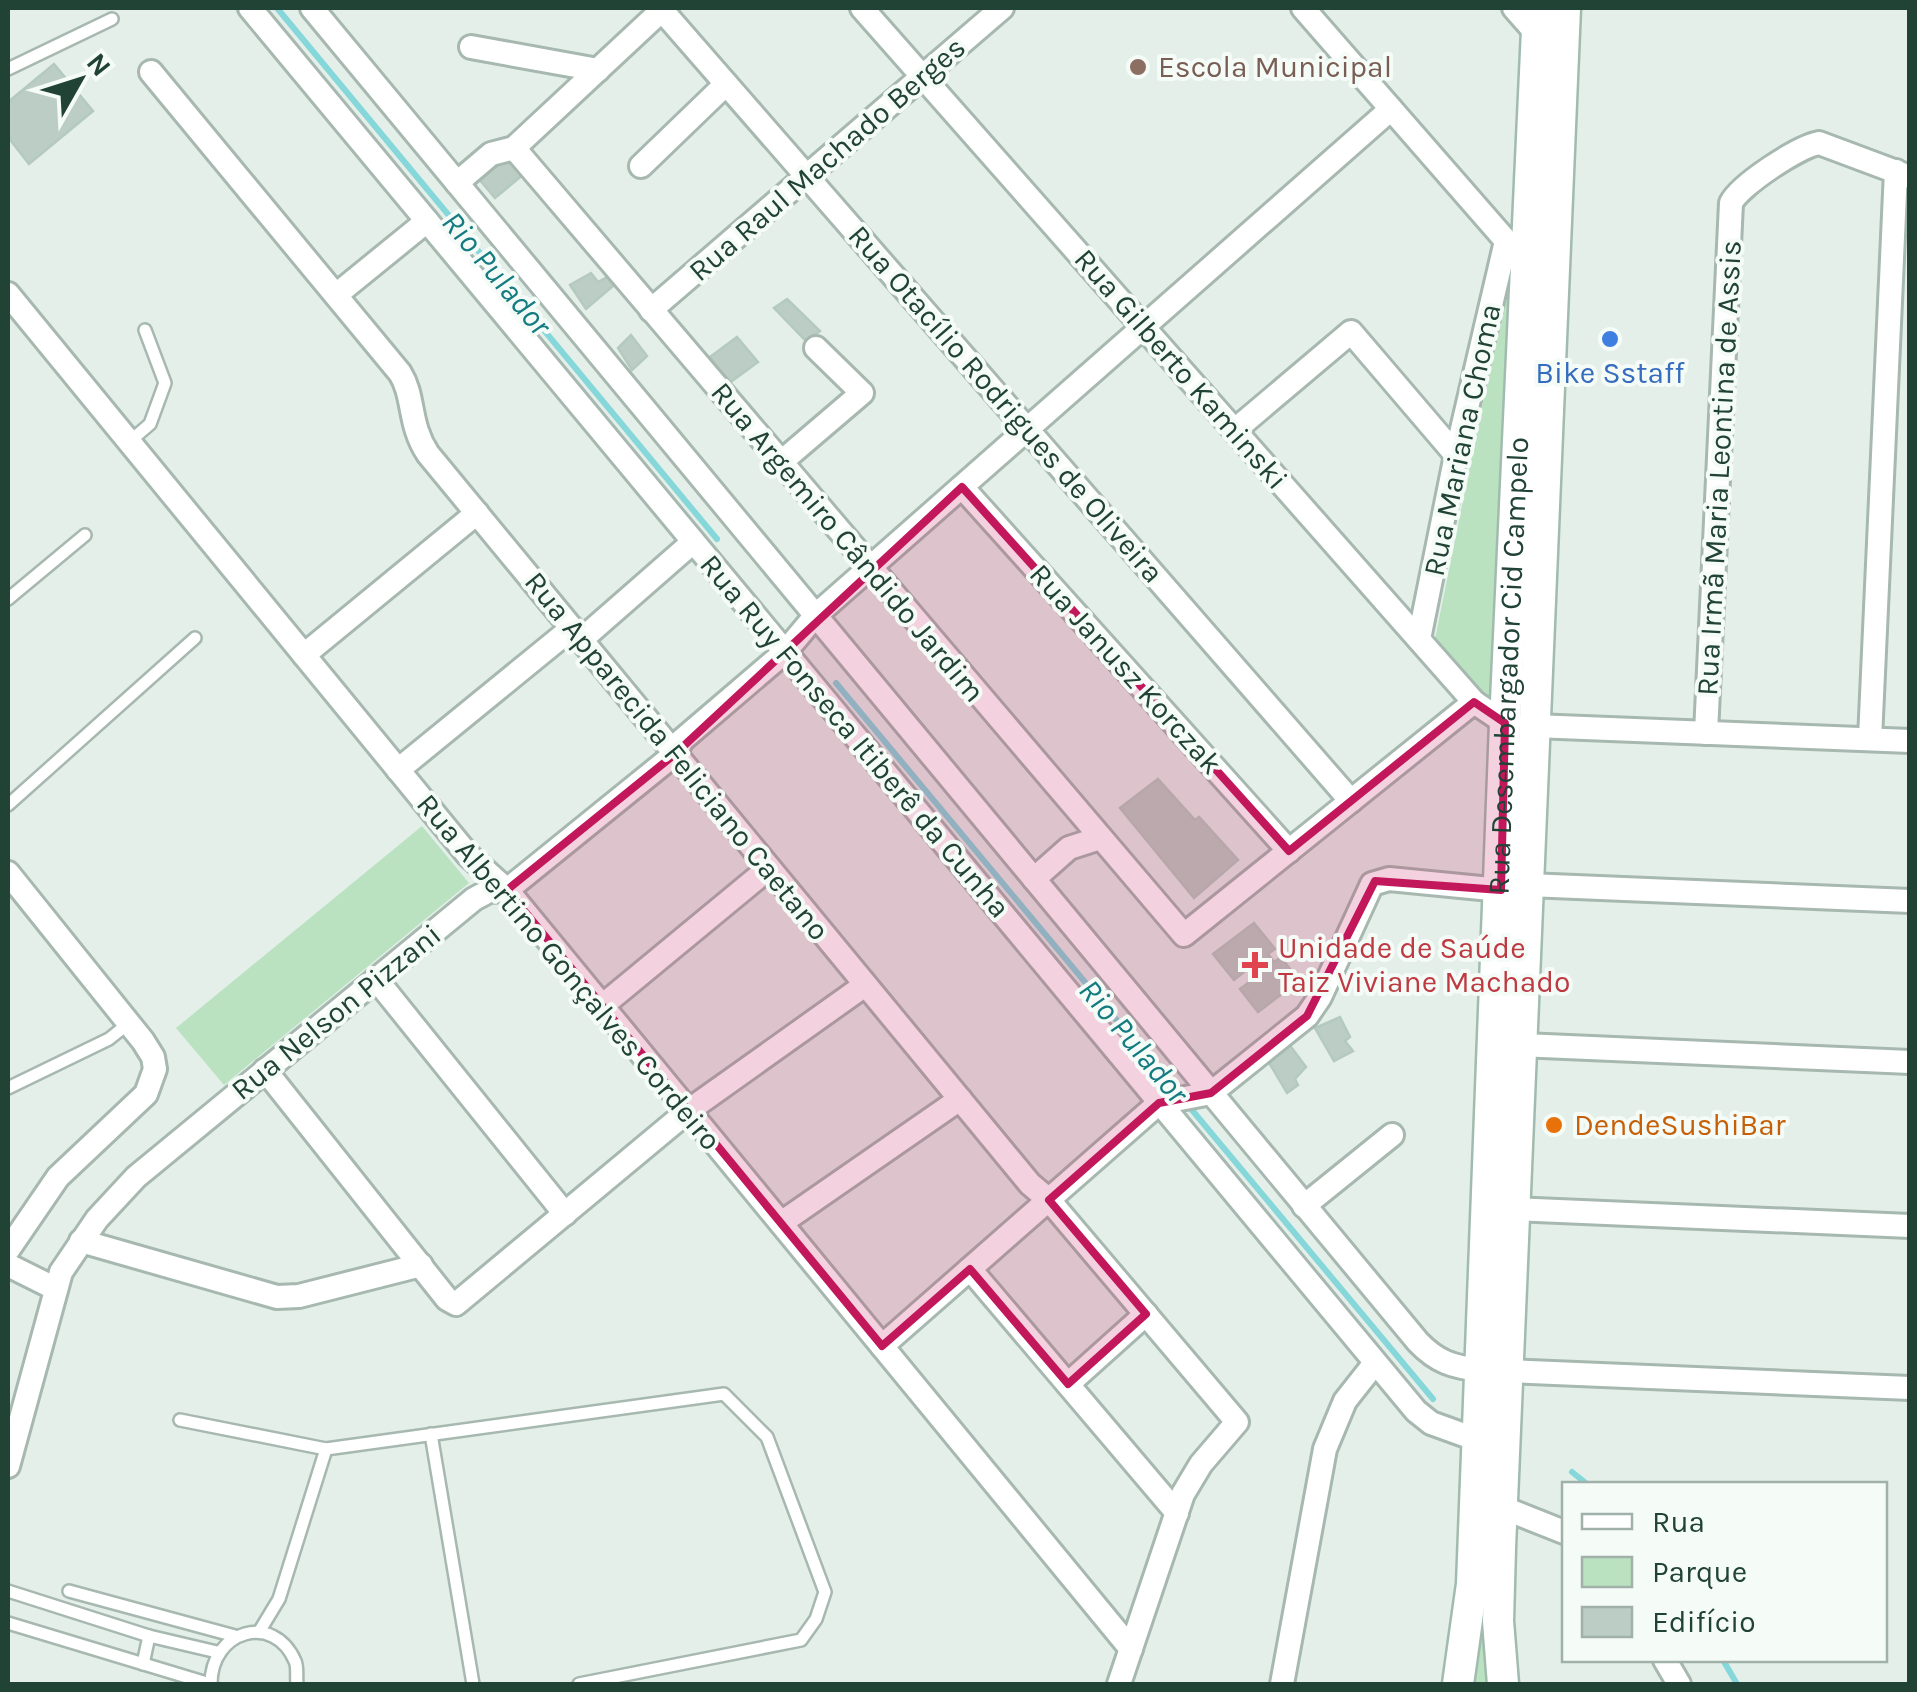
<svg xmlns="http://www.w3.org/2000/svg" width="1917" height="1692" font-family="Karla,sans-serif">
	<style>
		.green { fill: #bae2c0 }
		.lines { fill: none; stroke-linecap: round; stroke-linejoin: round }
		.stream { stroke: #86d7da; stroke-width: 6 }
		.building { fill: #bbcdc4; stroke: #b5cabf; stroke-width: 2.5 }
		.lane-casing { stroke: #a6b8b0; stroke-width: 16 }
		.street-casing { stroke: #a6b8b0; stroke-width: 28 }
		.secondary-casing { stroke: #a1bcaf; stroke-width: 35 }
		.lane { stroke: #fff; stroke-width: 11 }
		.street { stroke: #fff; stroke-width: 22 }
		.secondary { stroke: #fff; stroke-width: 30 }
		.marked { fill: #c2185b; fill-opacity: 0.2; stroke: #c2185b; stroke-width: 8; stroke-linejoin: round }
		.education-dot { fill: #8d6e63; stroke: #f5fbf7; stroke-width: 4 }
		.shop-dot { fill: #3f7fe0; stroke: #f5fbf7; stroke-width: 4 }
		.health-dot { fill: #e0444e; stroke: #f5fbf7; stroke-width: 4 }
		.food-dot { fill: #e8710a; stroke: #f5fbf7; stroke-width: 4 }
		.labels { text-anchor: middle; stroke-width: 8; stroke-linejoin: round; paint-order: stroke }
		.education-label { font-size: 30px; fill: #785e54; stroke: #f5fbf7; text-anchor: start }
		.street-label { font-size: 30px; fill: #214336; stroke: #f5fbf7 }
		.shop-label { font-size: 30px; fill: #366cbe; stroke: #f5fbf7 }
		.health-label { font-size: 30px; fill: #be3a42; stroke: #f5fbf7; text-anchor: start }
		.food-label { font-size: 30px; fill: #c56008; stroke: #f5fbf7; text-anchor: start }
		.water-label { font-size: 32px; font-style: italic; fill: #137b81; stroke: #f5fbf7 }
	</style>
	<rect width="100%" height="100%" fill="#e4efe9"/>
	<g class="green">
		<polygon points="1510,268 1516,268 1493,711 1434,644"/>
		<polygon points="422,826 469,883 224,1085 176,1028"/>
		<polygon points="1482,1609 1491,1684 1470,1684"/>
	</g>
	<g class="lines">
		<g class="stream">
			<polyline points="277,8 717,539"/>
			<polyline points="836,683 1179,1095"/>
			<polyline points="1187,1104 1433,1399"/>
			<polyline points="1572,1472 1587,1484"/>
			<polyline points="1723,1660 1737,1684"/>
		</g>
	</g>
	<g class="building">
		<polygon points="54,64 93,111 29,164 8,137 8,102"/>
		<polygon points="508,152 525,173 495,198 478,178"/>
		<polygon points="591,273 598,282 607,277 614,285 586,309 570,285"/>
		<polygon points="787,299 820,331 806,341 774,308"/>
		<polygon points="631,335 647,356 632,370 618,348"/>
		<polygon points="737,337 758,362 728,384 710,357"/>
		<polygon points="1158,779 1195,820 1199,817 1238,860 1194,898 1120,808"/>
		<polygon points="1254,923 1275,949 1268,954 1274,962 1281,957 1299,981 1258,1012 1240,989 1256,977 1249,968 1234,980 1213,954"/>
		<polygon points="1340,1017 1350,1037 1345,1041 1353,1051 1334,1061 1315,1028"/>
		<polygon points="1288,1043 1306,1067 1295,1079 1298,1085 1287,1093 1268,1061"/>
	</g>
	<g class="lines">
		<g class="lane-casing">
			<g id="lane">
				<polyline points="8,69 112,19"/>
				<polyline points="129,442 150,424 165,383 145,330"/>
				<polyline points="8,599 85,535"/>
				<polyline points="8,805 195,638"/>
				<polyline points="8,1088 109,1039 129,1023"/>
				<polyline points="180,1420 326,1449 724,1394 767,1437 825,1592 816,1619 801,1640 579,1684"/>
				<polyline points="431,1434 473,1684"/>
				<polyline points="8,1591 149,1636 217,1652"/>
				<polyline points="69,1591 235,1636"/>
				<polyline points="8,1623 210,1684"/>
				<polyline points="259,1632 279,1599 326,1449"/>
				<polyline points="143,1664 149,1636"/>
				<path d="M211 1684C211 1630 274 1612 295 1661 298 1667 296 1677 297 1684"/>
			</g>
		</g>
		<g class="street-casing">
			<g id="street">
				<polyline points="250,8 1416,1411 1431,1423 1478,1440"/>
				<path d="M312 8 1418 1342C1437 1362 1453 1367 1481 1370"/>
				<polyline points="660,8 1351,801"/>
				<polyline points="862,8 1474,702 1505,723"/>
				<polyline points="1303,8 1515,251"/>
				<polyline points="1514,8 1537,34"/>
				<polyline points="471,47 598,70"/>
				<path d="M151 72 400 373C415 397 408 424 428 454L1030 1184 1049 1200 1237 1422 1201 1464 1183 1494 1119 1684"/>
				<polyline points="514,148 1184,935 1474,702"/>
				<polyline points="641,166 726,84"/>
				<polyline points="457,183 491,154 514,148 662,10"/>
				<polyline points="8,294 468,855 507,890 1131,1649"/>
				<polyline points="336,295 427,221"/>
				<polyline points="651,310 1002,8"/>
				<polyline points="1235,430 1351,332 1456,455"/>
				<polyline points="780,463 862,393 816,348"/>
				<polyline points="962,487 1289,851"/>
				<polyline points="1419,639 1456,455 1506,241"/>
				<polyline points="581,640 693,542"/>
				<polyline points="304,655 477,513"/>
				<polyline points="1534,726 1910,741"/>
				<path d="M1706 733 1731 203C1740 185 1798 147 1819 143L1910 177"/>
				<polyline points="1870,739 1896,171"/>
				<polyline points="398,770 572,628"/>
				<polyline points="8,873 143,1041 153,1057 155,1069 146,1094 58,1177 8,1250"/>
				<polyline points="1034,879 1069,848 1100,838"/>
				<polyline points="1528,885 1910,901"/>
				<polyline points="376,979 565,1214"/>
				<polyline points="602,1006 769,868"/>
				<polyline points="1521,1045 1910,1062"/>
				<polyline points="265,1070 447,1299 456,1304 688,1111 865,985"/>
				<polyline points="1304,1206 1392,1135"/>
				<polyline points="1514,1209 1910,1226"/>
				<polyline points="781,1223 960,1099"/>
				<polyline points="81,1241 277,1297 299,1296 421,1265"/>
				<polyline points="8,1265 54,1288"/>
				<polyline points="970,1269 1177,1513"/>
				<polyline points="882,1346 1159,1103 1211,1093 1307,1016 1320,997 1372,884 1389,879 1501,890"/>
				<polyline points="1507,1371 1910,1388"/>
				<polyline points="1068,1384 1146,1314"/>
				<polyline points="8,1466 61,1272 97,1219 136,1177 474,899 489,891 507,890 675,754 682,740 785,652 816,615 1391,109"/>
				<polyline points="1501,1507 1564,1532"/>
				<polyline points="1665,1660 1679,1684"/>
				<polyline points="1282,1684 1325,1449 1345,1401 1375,1363"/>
			</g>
		</g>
		<g class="secondary-casing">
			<g id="secondary">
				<path id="s1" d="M1458 1684 1472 1584 1505 723 1538 8"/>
				<polyline points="1503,1684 1498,1621 1500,1548 1565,8"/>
			</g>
		</g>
		<use href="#lane" class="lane"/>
		<use href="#street" class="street"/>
		<use href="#secondary" class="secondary"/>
	</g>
	<path class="marked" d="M962 487 1289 851 1474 702 1505 723 1501 890 1375 881 1307 1016 1211 1093 1159 1103 1049 1200 1146 1314 1068 1384 970 1269 882 1346 507 890 675 754Z"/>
	<circle class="education-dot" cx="1138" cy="67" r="10"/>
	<circle class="shop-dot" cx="1610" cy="339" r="10"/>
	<path class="health-dot" d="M1250 950h10v10h10v10h-10v10h-10v-10h-10v-10h10z"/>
	<circle class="food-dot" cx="1554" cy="1125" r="10"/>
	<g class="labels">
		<g class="education-label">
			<text x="1158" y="77">Escola Municipal</text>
		</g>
		<g class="street-label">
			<text transform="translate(827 159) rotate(-41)" y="10">Rua Raul Machado Berges</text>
			<text transform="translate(1181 369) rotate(49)" y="10">Rua Gilberto Kaminski</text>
			<text transform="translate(1006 404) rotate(49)" y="10">Rua Otacílio Rodrigues de Oliveira</text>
			<text transform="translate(1462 440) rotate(-78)" y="10">Rua Mariana Choma</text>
			<text transform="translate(1719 468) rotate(-87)" y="10">Rua Irmã Maria Leontina de Assis</text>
			<text transform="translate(848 542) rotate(50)" y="10">Rua Argemiro Cândido Jardim</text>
			<text dy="10" stroke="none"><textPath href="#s1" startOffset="1020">Rua Desembargador Cid Campelo</textPath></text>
			<text transform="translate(1126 669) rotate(48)" y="10">Rua Janusz Korczak</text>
			<text transform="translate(855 736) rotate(50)" y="10">Rua Ruy Fonseca Itiberê da Cunha</text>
			<text transform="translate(677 756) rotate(51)" y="10">Rua Apparecida Feliciano Caetano</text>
			<text transform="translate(569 972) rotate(50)" y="10">Rua Albertino Gonçalves Cordeiro</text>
			<text transform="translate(336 1012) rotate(-39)" y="10">Rua Nelson Pizzani</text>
		</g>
		<g class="shop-label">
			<text x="1610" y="383">Bike Sstaff</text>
		</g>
		<g class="health-label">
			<text x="1278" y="958">Unidade de Saúde<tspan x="1278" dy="34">Taiz Viviane Machado</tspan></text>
		</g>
		<g class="food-label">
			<text x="1574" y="1135">DendeSushiBar</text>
		</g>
		<g class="water-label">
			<text transform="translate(497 273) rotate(50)" y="11">Rio Pulador</text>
			<text transform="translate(1134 1041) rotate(50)" y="11">Rio Pulador</text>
		</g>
	</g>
	<rect width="1917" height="1692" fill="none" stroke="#214336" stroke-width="20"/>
	<rect x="1562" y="1482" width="325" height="180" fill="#f5fbf7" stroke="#a0b1aa" stroke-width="2.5"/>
	<rect x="1582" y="1514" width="50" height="15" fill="#ffffff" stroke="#a0b1aa" stroke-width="2.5"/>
	<text x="1652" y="1532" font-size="30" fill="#214336">Rua</text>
	<rect x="1582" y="1557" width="50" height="30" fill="#bae2c0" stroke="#a0b1aa" stroke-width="2.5"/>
	<text x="1652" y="1582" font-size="30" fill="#214336">Parque</text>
	<rect x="1582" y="1607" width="50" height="30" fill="#bbcdc4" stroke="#a0b1aa" stroke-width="2.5"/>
	<text x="1652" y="1632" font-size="30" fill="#214336">Edifício</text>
	<g transform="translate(80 80) rotate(51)" stroke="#f5fbf7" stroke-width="8" paint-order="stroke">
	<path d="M0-8L18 38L0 25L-18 38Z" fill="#214336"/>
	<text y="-15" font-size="28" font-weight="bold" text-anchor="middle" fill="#214336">N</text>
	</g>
</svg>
